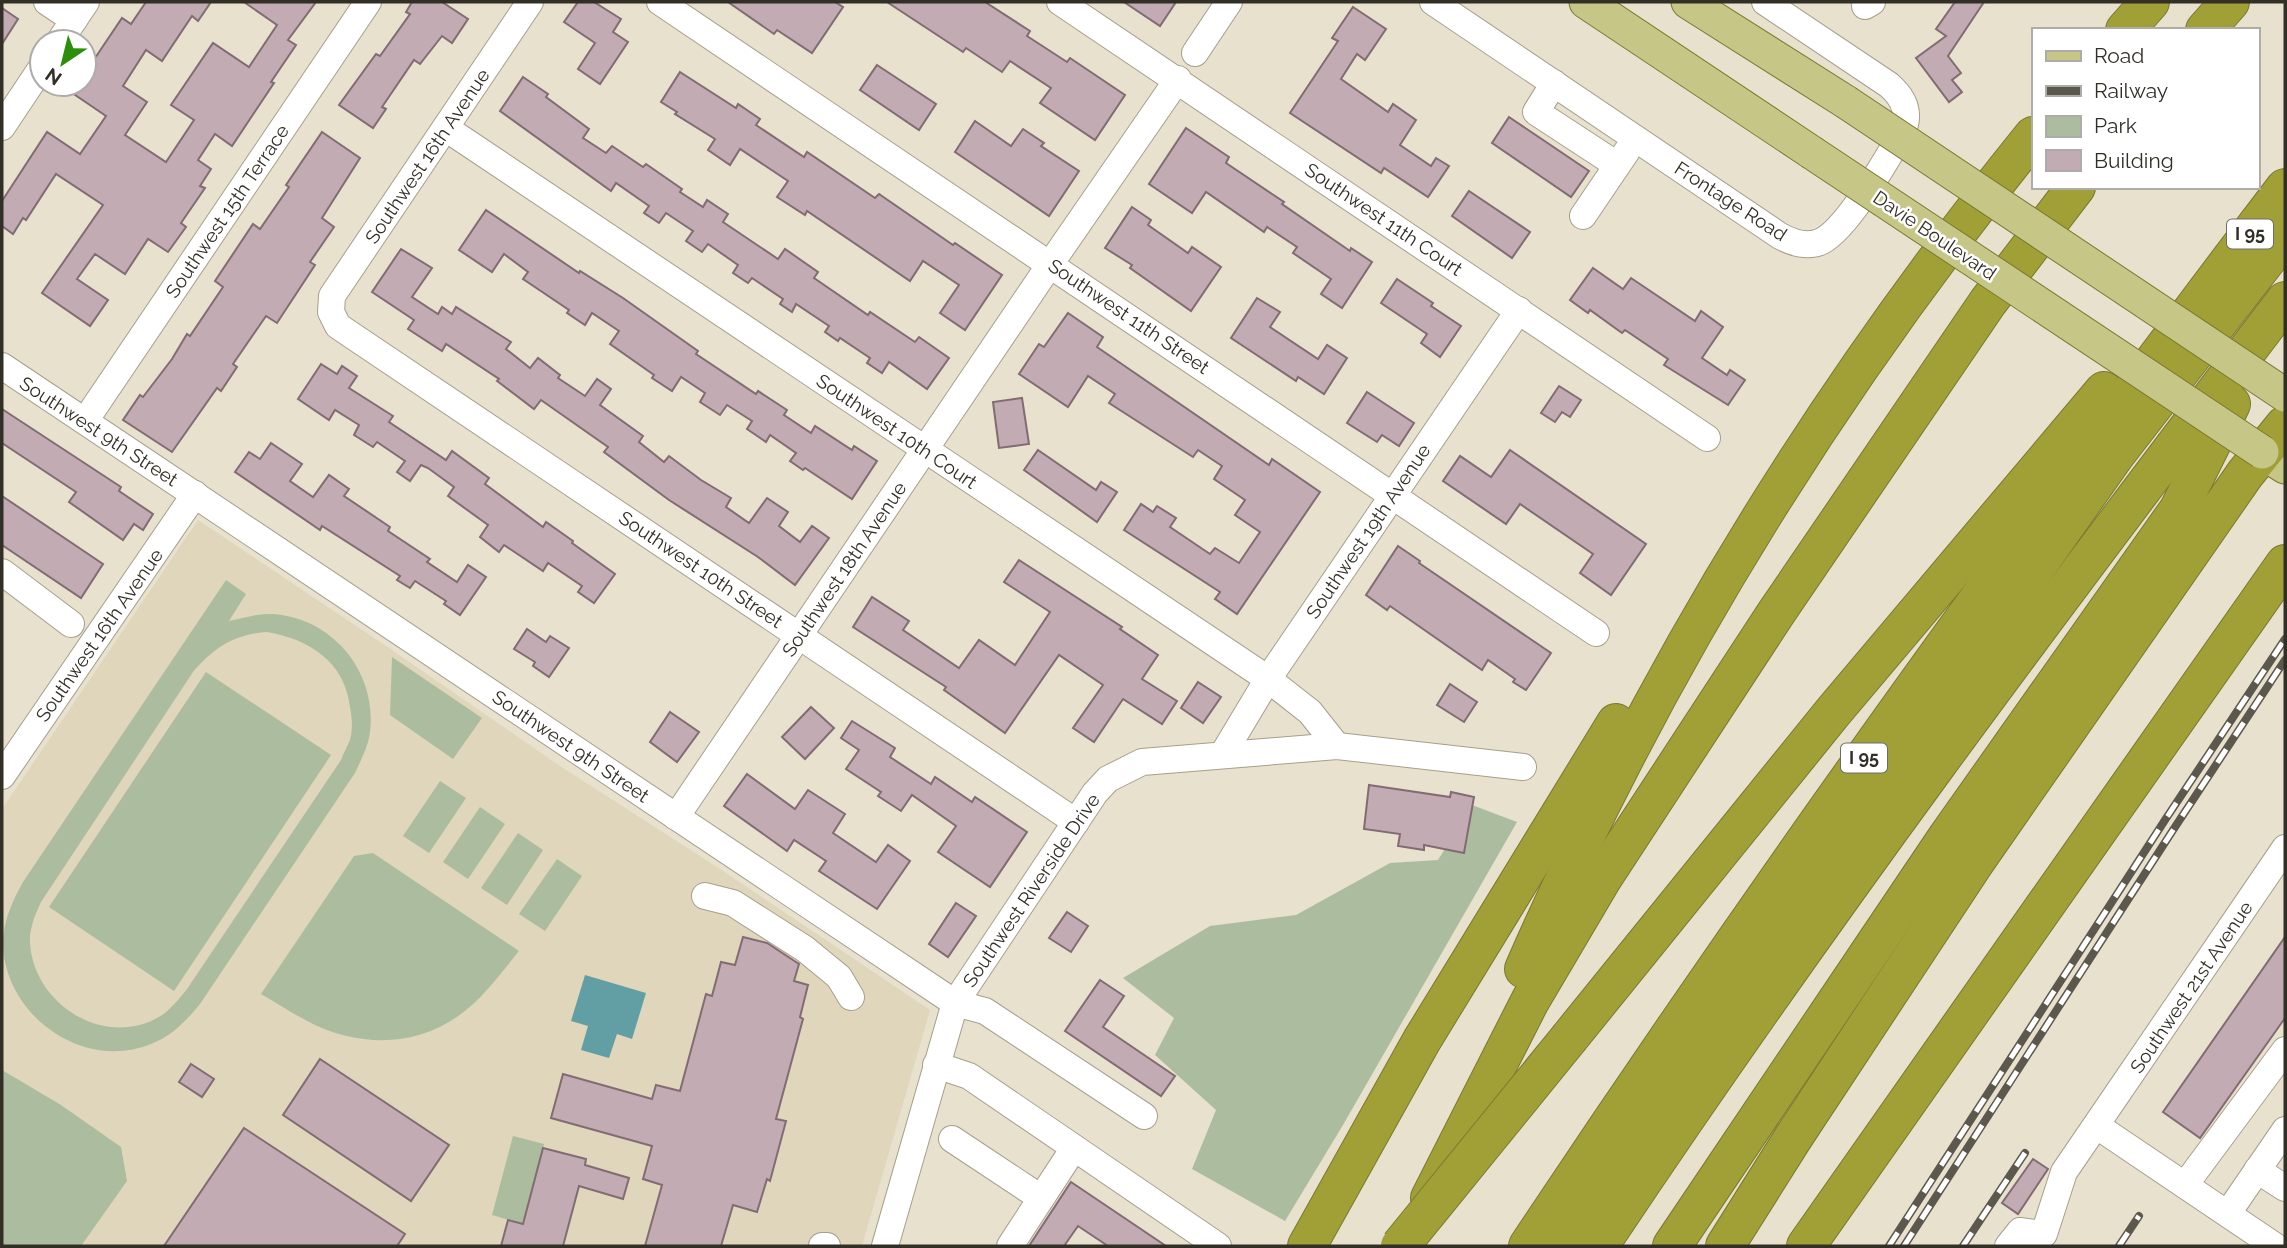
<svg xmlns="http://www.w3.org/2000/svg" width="2287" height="1248" font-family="Raleway,sans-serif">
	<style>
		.built { fill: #dfd6bb }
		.green { fill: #acbd9f; fill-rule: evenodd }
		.water { fill: #629fa4 }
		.building { fill: #c2abb2; stroke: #816c73; stroke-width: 2 }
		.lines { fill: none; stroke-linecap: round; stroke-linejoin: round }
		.minor-casing { stroke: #a69f8c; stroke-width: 28 }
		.major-casing { stroke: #7a7831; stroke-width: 35 }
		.highway-casing { stroke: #7a7831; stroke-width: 40 }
		.minor { stroke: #fff; stroke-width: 26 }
		.major { stroke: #c6c687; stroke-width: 33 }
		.highway { stroke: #a0a037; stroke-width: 38 }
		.rail-casing { stroke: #5c584d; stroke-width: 8 }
		.rail { stroke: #fff; stroke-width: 5; stroke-dasharray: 16; stroke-linecap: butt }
		.major-bridge-casing { stroke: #7a7831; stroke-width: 35; stroke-linecap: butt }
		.highway-bridge-casing { stroke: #7a7831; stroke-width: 40; stroke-linecap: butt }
		.major-bridge { stroke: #c6c687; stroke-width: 33 }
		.highway-bridge { stroke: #a0a037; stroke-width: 38 }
		.labels { text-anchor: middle; stroke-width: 5; stroke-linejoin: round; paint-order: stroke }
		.shield { fill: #fff; stroke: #706d68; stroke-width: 2 }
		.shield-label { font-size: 18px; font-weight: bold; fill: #322f27 }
		.street-label { font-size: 19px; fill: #322f27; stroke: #fff }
	</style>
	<rect width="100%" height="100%" fill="#e8e1cd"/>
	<polygon class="built" points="198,520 389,648 560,766 723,871 930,1010 862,1246 2,1246 2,809"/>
	<g class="green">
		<path d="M226 580 246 594 229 621C246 617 263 612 282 615 338 624 377 676 370 732 368 747 361 760 355 773L200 1004C186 1021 172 1036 151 1044 83 1072 4 1015 3 943 3 921 13 900 23 882ZM267 632C309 639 345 662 350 707 352 718 353 729 350 740 347 747 343 754 341 760L187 989C180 998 173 1006 165 1013 110 1052 34 1007 30 943 29 929 35 915 41 902L193 672C214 647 235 634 267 632Z"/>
		<polygon points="392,657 482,718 453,759 390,715"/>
		<polygon points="206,672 331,755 174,991 49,907"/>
		<polygon points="440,781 466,798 429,853 403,836"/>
		<polygon points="1472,805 1517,822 1343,1125 1285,1221 1192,1169 1216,1110 1155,1055 1174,1018 1123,978 1210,926 1296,915 1390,863 1438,860"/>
		<polygon points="480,807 505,824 468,879 443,862"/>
		<polygon points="518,833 543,850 507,905 481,888"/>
		<path d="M373 853 519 951C502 972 483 998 461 1014 417 1047 361 1047 313 1024 295 1015 278 1004 261 994L354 856Z"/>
		<polygon points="557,859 582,876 545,931 519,914"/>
		<polygon points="2,1070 61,1105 121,1147 127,1181 81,1246 2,1246"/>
		<polygon points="513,1136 544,1144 523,1224 492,1215"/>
	</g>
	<polygon class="water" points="585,975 646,993 632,1039 617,1034 609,1058 581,1050 588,1026 571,1021"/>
	<g class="building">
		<polygon points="146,2 211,2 198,21 192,16 162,61 146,50 123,86 147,102 125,135 166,162 194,120 171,105 213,43 249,67 277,25 244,2 316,2 288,40 296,45 271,82 274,83 232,146 215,134 198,160 211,169 200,186 205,188 181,223 186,227 168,252 148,239 125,274 95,254 77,279 108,300 90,326 42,293 103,205 56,174 26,220 23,218 13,234 2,226 2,201 47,132 80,154 106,116 59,84 84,84 84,60 91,64 122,18 131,24"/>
		<polygon points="412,2 442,2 468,19 452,43 442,36 420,64 414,60 382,107 386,109 373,128 339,105 376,54 380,56 410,14 406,12"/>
		<polygon points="578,2 594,2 621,19 613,32 628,42 600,84 578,69 595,43 564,22"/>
		<polygon points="728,2 835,2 843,7 812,53 777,30 774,34"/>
		<polygon points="887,2 985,2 1030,31 1027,36 1067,62 1070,58 1125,95 1095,140 1040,103 1051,88 1010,61 1002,72 966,48 963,52"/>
		<polygon points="1124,2 1176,2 1160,26"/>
		<polygon points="1955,2 1984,2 1948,56 1961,73 1952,80 1962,92 1949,102 1916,58 1946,36 1936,29"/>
		<polygon points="1353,7 1386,29 1365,60 1357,54 1341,79 1388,112 1393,104 1416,120 1400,145 1431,166 1436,158 1449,166 1428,197 1384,168 1381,173 1290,113 1338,41 1332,38"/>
		<polygon points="2,8 18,19 2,44"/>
		<polygon points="877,65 936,104 919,130 860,90"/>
		<polygon points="680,72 736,108 738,104 760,119 756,125 804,157 807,152 875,198 879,194 953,245 955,243 1002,275 965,330 940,313 959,285 923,261 910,281 807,211 805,215 777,197 788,181 740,149 730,165 708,150 715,139 675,114 677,112 661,102"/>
		<polygon points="523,77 548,94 546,97 589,129 583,138 606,153 612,146 643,167 646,164 682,189 680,192 703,207 707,200 728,214 723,222 778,259 785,249 818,272 814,278 868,315 870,312 915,342 919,337 949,358 927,389 889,362 882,373 867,363 870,358 840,338 838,341 825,332 829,326 796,304 792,312 780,304 783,299 752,278 748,283 733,273 738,265 708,244 702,252 686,241 693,231 666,213 659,223 644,213 649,206 616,183 611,191 500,111"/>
		<polygon points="1509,117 1589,171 1571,197 1492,143"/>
		<polygon points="975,121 1011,146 1023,129 1044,143 1041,146 1079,171 1049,216 955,152"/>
		<polygon points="1186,128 1229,157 1226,163 1284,202 1282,204 1350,251 1351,248 1372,262 1342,308 1321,294 1331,279 1293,253 1297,247 1267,227 1264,232 1206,192 1192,213 1149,184"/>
		<polygon points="322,132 360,158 322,218 334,227 310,262 315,265 277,323 266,316 233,364 237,367 221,391 217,388 172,452 123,420 140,395 143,397 172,359 187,334 190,336 223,287 215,281 253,224 260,229 289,187 286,185"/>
		<polygon points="1469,191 1530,232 1512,258 1452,216"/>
		<polygon points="1132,207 1151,220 1148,225 1188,253 1192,247 1221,267 1191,311 1130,268 1132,265 1105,248"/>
		<polygon points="486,210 579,273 580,271 623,298 698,351 696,354 756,394 758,391 787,410 784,415 811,433 815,426 852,450 854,446 877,461 852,499 805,468 803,470 790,461 796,453 770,435 766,442 747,429 752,421 727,405 720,415 700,402 705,393 681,377 672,391 652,378 654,375 610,344 619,331 592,313 585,325 567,313 569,310 523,279 528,272 504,254 492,272 459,250"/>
		<polygon points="401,249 432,268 412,297 438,314 442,307 452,314 456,307 511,342 506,349 530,368 538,358 560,375 558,378 585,396 597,379 611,389 600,405 643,436 639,442 664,462 669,456 701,480 731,498 726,507 749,523 767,498 788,512 779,526 800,542 812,526 829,538 795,585 758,557 669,500 604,452 608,447 541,400 534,409 497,381 499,379 446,344 442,351 408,329 414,320 372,292"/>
		<polygon points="1593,268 1623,289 1631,278 1695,321 1701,311 1723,327 1702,358 1727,375 1730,370 1745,380 1728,405 1664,365 1668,359 1625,330 1622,333 1590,310 1588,313 1570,300"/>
		<polygon points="1397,279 1433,303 1431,306 1461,326 1440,357 1421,343 1427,334 1381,303"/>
		<polygon points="1257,298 1280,312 1270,327 1318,359 1327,345 1347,358 1324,394 1298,377 1296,381 1231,338"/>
		<polygon points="1068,313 1103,337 1097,347 1269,465 1272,459 1320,492 1237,614 1215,599 1220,592 1124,530 1141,504 1153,512 1157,506 1176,518 1170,527 1210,554 1215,548 1239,563 1260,532 1235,515 1245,500 1214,479 1222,466 1198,450 1193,457 1109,403 1115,394 1088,376 1068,407 1019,374 1039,344 1044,347"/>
		<polygon points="321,364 337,374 342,366 357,376 349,388 393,416 389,422 446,460 452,451 489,478 485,484 543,527 546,522 573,541 572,543 615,574 594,603 578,592 582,586 548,563 543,571 504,545 499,552 480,537 488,525 448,496 454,487 428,468 421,465 410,481 397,472 405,461 377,442 373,447 354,435 359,425 335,410 329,420 298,399"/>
		<polygon points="1559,386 1581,400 1570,417 1562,412 1555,422 1541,413"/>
		<polygon points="1367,392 1414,423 1399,446 1382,435 1377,442 1347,423"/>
		<polygon points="1022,398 1029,444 999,448 993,402"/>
		<polygon points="2,409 121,487 119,491 153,514 143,530 134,524 123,540 69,502 76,492 2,443"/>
		<polygon points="271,443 302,464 290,481 313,497 329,475 349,489 344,496 390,527 388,531 430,559 427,562 457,582 468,565 486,577 460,615 444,604 446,601 415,581 410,588 397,580 400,576 322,526 320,530 235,472 249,452 260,459"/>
		<polygon points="1038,450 1096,490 1101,482 1117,492 1097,522 1024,470"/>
		<polygon points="1510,450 1646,544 1611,595 1580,573 1593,554 1520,504 1506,524 1443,481 1460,456 1491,477"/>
		<polygon points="2,496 103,564 81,598 2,545"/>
		<polygon points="1398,546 1420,561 1419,563 1551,653 1526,690 1513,682 1515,679 1488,660 1482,670 1390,606 1387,610 1366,595"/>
		<polygon points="1019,560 1122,627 1120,629 1158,655 1142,679 1177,701 1162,724 1123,699 1094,742 1073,728 1103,685 1059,655 1005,733 944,690 946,687 853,627 872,597 909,621 903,630 959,668 979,640 1015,665 1050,612 1004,582"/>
		<polygon points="527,629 546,642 550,636 569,648 549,677 533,666 535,662 514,649"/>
		<polygon points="1198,682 1221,697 1203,723 1181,708"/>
		<polygon points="1450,684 1477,702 1464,722 1437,705"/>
		<polygon points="811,707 834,728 805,759 782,737"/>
		<polygon points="670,712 699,732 677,762 650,742"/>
		<polygon points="852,721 895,748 890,757 931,784 935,777 972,802 975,797 1027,832 990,887 938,852 956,826 912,795 901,811 878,796 881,792 846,769 859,750 841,738"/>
		<polygon points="747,774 795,809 808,790 845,814 833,833 876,862 888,845 910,861 877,909 819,871 826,861 794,840 787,851 724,806"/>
		<polygon points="1369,785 1450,797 1451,792 1474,797 1464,853 1424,845 1424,850 1398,846 1400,834 1364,829"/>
		<polygon points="956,903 976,916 948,957 929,944"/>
		<polygon points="1067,912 1088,926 1071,952 1049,938"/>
		<polygon points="743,937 767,943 796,962 799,964 794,981 808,985 800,1017 803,1019 776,1119 786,1121 770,1181 767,1179 757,1212 733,1205 721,1246 645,1246 662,1185 643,1179 652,1146 551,1118 563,1074 652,1099 656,1085 680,1091 706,994 712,996 721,962 735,965"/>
		<polygon points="2285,937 2285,1018 2200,1138 2163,1112"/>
		<polygon points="1100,980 1124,996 1103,1027 1175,1076 1161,1096 1065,1031"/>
		<polygon points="320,1059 449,1145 411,1201 283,1115"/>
		<polygon points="191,1064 214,1079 202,1097 179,1082"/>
		<polygon points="244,1128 405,1234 397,1246 164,1246"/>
		<polygon points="543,1148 586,1159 585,1165 629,1178 623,1199 579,1186 563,1246 501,1246 508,1220 523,1224"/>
		<polygon points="2033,1159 2048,1169 2018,1214 2002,1203"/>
		<polygon points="1071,1182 1166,1246 1108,1246 1078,1226 1064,1246 1029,1246"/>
	</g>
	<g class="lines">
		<g class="minor-casing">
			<g id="minor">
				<polyline points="47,2 74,20"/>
				<polyline points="530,2 332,296 331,312 338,326 1076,822"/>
				<polyline points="660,2 1596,633"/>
				<polyline points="1060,2 1707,438"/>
				<path d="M1433 2 1780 236C1793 243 1808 248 1822 241 1847 228 1886 161 1901 135 1911 115 1905 99 1889 85L1765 2"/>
				<polyline points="1865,6 1872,2"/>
				<polyline points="59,42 86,2"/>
				<polyline points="1195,53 1229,2"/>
				<polyline points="1554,83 1536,112 1617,165"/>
				<polyline points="2,127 42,67"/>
				<polyline points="447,129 1268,679 1310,712 1337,746"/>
				<polyline points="1583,216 1627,151"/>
				<polyline points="2,366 955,1003 985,1011 1144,1116"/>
				<polyline points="85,421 368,2"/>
				<polyline points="2,572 71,624"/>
				<polyline points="1223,754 1268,679 1519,310"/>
				<polyline points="2,776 195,494"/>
				<polyline points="676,817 1051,263 1178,79"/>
				<polyline points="705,896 733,903 805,949 839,977 851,997"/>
				<polyline points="936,1065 969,1076 1218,1246"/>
				<polyline points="2097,1126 2275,1246"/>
				<polyline points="952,1139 1041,1198"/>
				<polyline points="2257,1170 2285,1188"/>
				<polyline points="2185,1185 2285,1050"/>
				<polyline points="2228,1213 2285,1130"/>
				<polyline points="822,1246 827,1246"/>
				<polyline points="885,1246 955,1003 1095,793 1108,779 1142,762 1337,746 1523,767"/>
				<polyline points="1010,1246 1074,1148"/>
				<polyline points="2008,1246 2020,1231 2044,1234 2064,1172 2285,848"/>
			</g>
		</g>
		<g class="major-casing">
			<g id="major">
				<polyline points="1586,2 1811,152"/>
				<polyline points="1688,2 1846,102"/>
				<polyline points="2262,452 2285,467"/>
			</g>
		</g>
		<g class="highway-casing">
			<g id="highway">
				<polyline points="2125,30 2150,2"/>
				<polyline points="2205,30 2230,2"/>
				<path d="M1524 969C1655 669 1827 390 2033 136"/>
				<polyline points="1570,1037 1833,712 2104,391"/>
				<polyline points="1430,1198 1530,1001 1602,879 1776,613 1988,302 2076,187"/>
				<polyline points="1307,1246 1422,1040 1616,723"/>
				<path d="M1528 1246C1768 885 2022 532 2285 188"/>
				<polyline points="1563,1246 1682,1069 2116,454 2285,236"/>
				<path d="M1599 1246C1815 922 2049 610 2285 301"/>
				<polyline points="1672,1246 1948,836 2179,509 2231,404"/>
				<polyline points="1725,1246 1793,1138 1975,862 2245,474 2285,425"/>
				<polyline points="1806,1246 2285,564"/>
			</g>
		</g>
		<use href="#minor" class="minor"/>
		<use href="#major" class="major"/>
		<use href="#highway" class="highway"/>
		<g class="rail-casing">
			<g id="rail">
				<polyline points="1889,1246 2165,820 2285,639"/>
				<polyline points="1904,1246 2175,827 2285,660"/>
				<polyline points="1963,1246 2025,1153"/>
				<polyline points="2119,1246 2139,1216"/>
			</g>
		</g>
		<use href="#rail" class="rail"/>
		<g class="major-bridge-casing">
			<g id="major-bridge">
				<polyline points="1846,102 2285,395"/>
				<polyline points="1811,152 2262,452"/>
			</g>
		</g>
		<g class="highway-bridge-casing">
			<polyline id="highway-bridge" points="1400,1246 1570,1037"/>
		</g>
		<use href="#major-bridge" class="major-bridge"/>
		<use href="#highway-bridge" class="highway-bridge"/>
	</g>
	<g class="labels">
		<g class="shield">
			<rect x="2227" y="219.5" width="46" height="29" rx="5"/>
			<rect x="1841" y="743.5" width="46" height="29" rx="5"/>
		</g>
		<g class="shield-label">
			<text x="2250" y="240">I 95</text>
			<text x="1864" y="764">I 95</text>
		</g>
		<g class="street-label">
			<text transform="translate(427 156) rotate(-56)" y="7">Southwest 16th Avenue</text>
			<text transform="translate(1731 201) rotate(33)" y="7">Frontage Road</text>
			<text transform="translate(227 211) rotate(-56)" y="7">Southwest 15th Terrace</text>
			<text transform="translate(1384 219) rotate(34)" y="7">Southwest 11th Court</text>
			<text transform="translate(1935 235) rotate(34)" y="7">Davie Boulevard</text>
			<text transform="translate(1129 316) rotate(34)" y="7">Southwest 11th Street</text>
			<text transform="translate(99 431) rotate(33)" y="7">Southwest 9th Street</text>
			<text transform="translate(897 431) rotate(34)" y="7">Southwest 10th Court</text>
			<text transform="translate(1368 531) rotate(-56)" y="7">Southwest 19th Avenue</text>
			<text transform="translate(701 569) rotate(34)" y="7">Southwest 10th Street</text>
			<text transform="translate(844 569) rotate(-56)" y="7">Southwest 18th Avenue</text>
			<text transform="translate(99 635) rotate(-55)" y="7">Southwest 16th Avenue</text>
			<text transform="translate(571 746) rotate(34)" y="7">Southwest 9th Street</text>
			<text transform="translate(1031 890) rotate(-56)" y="7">Southwest Riverside Drive</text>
			<text transform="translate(2191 987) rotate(-56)" y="7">Southwest 21st Avenue</text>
		</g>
	</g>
	<rect width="2287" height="1248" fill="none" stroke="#322f27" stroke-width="7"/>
	<rect x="2032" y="28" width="228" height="161" fill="#ffffff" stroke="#adaca9" stroke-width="2"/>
	<rect x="2046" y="51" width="35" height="10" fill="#c6c687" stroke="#adaca9" stroke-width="2"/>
	<text x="2094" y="63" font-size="21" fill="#322f27">Road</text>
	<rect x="2046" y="86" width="35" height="10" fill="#5c584d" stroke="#adaca9" stroke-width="2"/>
	<text x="2094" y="98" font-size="21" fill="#322f27">Railway</text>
	<rect x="2046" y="116" width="35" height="21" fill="#acbd9f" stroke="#adaca9" stroke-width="2"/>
	<text x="2094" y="133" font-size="21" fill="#322f27">Park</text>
	<rect x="2046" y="150" width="35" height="21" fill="#c2abb2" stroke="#adaca9" stroke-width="2"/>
	<text x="2094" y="168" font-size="21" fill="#322f27">Building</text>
	<g transform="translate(63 63) rotate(215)"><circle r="33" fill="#ffffff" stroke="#adaca9" stroke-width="2"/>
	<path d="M0-5L12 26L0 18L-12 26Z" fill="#2b8f0a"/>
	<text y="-10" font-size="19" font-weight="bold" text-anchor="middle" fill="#322f27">N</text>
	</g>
</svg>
